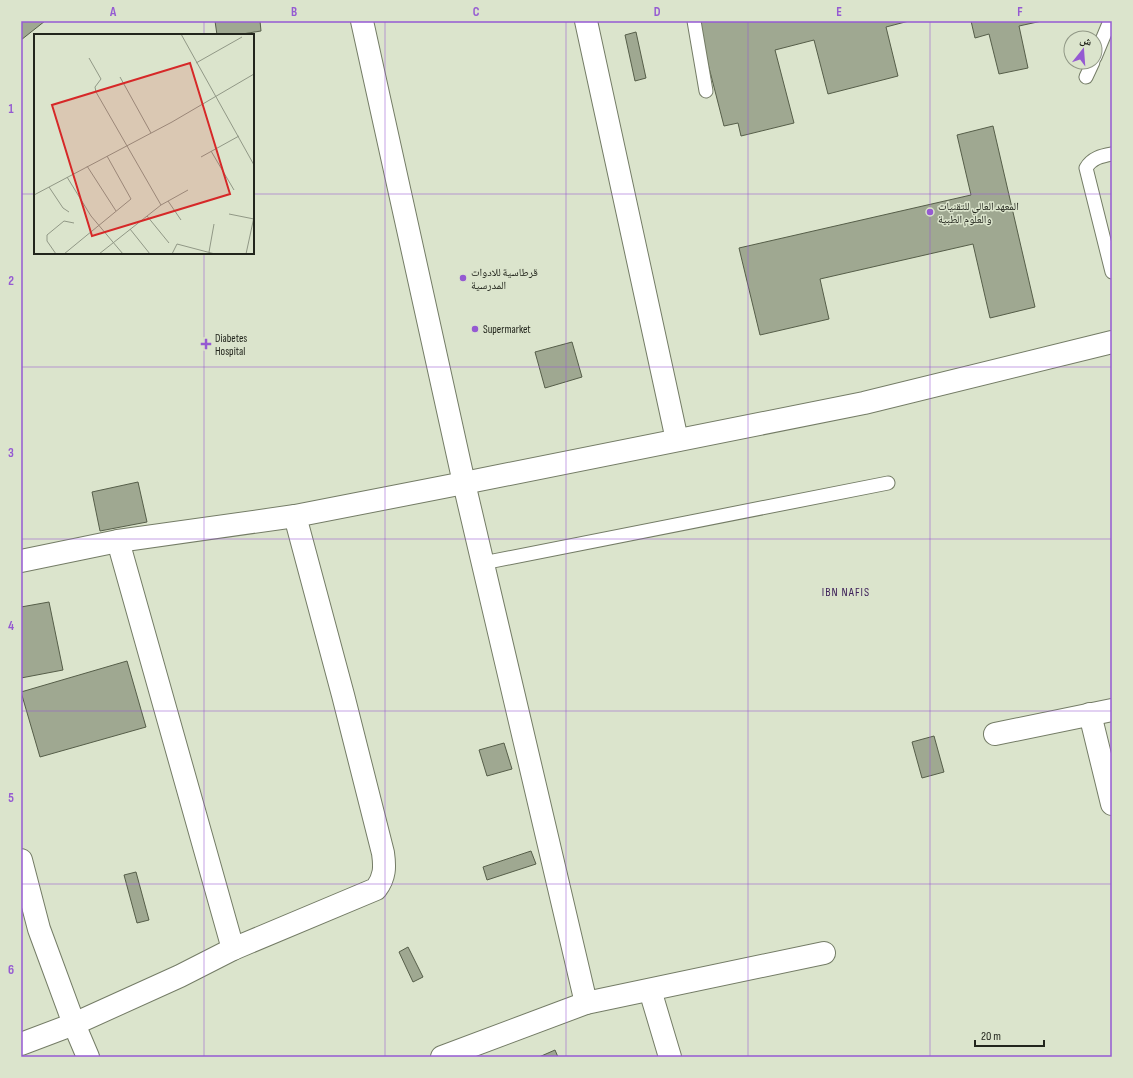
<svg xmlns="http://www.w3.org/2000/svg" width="1133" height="1078" font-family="'Sofia Sans Condensed','Noto Naskh Arabic',sans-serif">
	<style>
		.building { fill: #9fa891; stroke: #565e49 }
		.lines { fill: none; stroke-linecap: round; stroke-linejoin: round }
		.service-casing { stroke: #747c66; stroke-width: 15 }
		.minor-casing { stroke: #747c66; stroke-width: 24 }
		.service { stroke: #fff; stroke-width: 13 }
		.minor { stroke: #fff; stroke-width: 22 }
		.grid { fill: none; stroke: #955ad2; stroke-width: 1; stroke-opacity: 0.55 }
		.poi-dot { fill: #955ad2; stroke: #dbe4cc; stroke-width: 1.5 }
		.labels { text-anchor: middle; stroke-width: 3; stroke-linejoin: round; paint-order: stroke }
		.poi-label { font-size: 11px; fill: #22251c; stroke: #dbe4cc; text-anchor: start }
		.neighbourhood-label { font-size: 12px; letter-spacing: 1px; fill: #3e215a; stroke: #dbe4cc }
		.inset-road { fill: none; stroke: #919886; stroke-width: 1 }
		.view { fill: #d62828; fill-opacity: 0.15; stroke: #d62828; stroke-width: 2 }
		.inset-edge { fill: none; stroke: #22251c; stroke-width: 2 }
		.neatline { fill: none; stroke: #955ad2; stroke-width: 1.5 }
		.grid-label { font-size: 13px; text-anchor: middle; font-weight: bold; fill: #955ad2 }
	</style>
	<rect width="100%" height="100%" fill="#dbe4cc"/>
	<g class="building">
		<polygon points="21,21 45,21 21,40"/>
		<polygon points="215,21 260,21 261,31 236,35 217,35"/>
		<polygon points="697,21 909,21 886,27 898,76 828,94 814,40 775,50 794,123 741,136 738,123 724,126"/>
		<polygon points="971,21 1042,21 1019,26 1028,68 999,74 989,34 975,38"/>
		<polygon points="636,32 646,78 635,81 625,35"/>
		<polygon points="993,126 1035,307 990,318 973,244 820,279 829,319 760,335 739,248 971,195 957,135"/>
		<polygon points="572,342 582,377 545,388 535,352"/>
		<polygon points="138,482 147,522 100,531 92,492"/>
		<polygon points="49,602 63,670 21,678 21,607"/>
		<polygon points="127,661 146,727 40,757 21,692"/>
		<polygon points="934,736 944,772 922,778 912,742"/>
		<polygon points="504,743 512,769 487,776 479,750"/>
		<polygon points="531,851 536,864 487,880 483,867"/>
		<polygon points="136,872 149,920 137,923 124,875"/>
		<polygon points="408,947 423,977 413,982 399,952"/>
		<polygon points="555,1050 558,1057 539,1057"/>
	</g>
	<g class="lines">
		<g class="service-casing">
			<g id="service">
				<polyline points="694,21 706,91"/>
				<polyline points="1095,57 1110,21"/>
				<polyline points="1086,77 1093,62"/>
				<path d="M1112 154C1101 156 1092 158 1086 168L1112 272"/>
				<polyline points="483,563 888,483"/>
			</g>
		</g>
		<g class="minor-casing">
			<g id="minor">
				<polyline points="362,21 464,483 586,1003 824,953"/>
				<polyline points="586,21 677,440"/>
				<polyline points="118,541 233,949"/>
				<polyline points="21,561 118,541 295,516 464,483 864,403 1112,342"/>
				<polyline points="1090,714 1112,804"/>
				<polyline points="995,734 1112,710"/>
				<polyline points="21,860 39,929 74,1024 88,1057"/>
				<polyline points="650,990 670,1057"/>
				<path d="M21 1044 74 1024 180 976 233 949 376 889C385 877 385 867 383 853L343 695 295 516"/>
				<polyline points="442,1057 586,1003"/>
			</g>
		</g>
		<use href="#service" class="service"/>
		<use href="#minor" class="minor"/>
	</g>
	<path class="grid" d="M204 21V35M385 21V1057M566 21V1057M748 21V1057M930 21V1057M21 194H35M253 194H1112M204 253V1057M21 367H1112M21 539H1112M21 711H1112M21 884H1112"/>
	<g class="poi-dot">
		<circle cx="930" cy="212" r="4"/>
		<circle cx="463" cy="278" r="4"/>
		<circle cx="475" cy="329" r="4"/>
		<path d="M204 338h4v4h4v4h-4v4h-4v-4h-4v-4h4z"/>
	</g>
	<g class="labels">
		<g class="poi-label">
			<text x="938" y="210">المعهد العالي للتقنيات<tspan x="938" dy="13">والعلوم الطبية</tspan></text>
			<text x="471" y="276">قرطاسية للادوات<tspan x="471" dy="13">المدرسية</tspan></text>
			<text x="483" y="333">Supermarket</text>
			<text x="215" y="342">Diabetes<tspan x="215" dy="13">Hospital</tspan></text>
		</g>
		<g class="neighbourhood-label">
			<text x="846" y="596">IBN NAFIS</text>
		</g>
	</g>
	<g transform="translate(34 34)">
		<rect width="220" height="220" fill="#dbe4cc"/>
		<path class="inset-road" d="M147 0 220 131M55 24 67 45 61 53 62 58 127 171 154 156M162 29 208 3M86 43 117 99M177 117 200 156M167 123 205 102M53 132 82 177M33 143 57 182 89 220M15 153 29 174 35 178M0 161 138 88 220 40M134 167 147 186M195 180 220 185M113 182 135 209M96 195 116 220M175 218 180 190M22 220 13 207V201L30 187 40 189M30 220 97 165 73 122M65 220 127 171M138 220 143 210 181 220M212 220 220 183"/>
		<path class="view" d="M156 29 196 160 58 202 18 71Z"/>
		<rect width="220" height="220" class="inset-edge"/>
	</g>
	<rect width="1133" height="1078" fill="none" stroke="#dbe4cc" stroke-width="44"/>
	<g transform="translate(1083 50) rotate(17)"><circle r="19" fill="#dbe4cc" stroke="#919886"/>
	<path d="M0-3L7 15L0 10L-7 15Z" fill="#955ad2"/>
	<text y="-6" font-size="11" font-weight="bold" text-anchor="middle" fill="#22251c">ش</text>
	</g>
	<path d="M975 1040v6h69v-6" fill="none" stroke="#22251c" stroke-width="2"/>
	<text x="981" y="1040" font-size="12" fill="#22251c" stroke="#dbe4cc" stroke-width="3" paint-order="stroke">20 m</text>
	<rect x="22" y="22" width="1089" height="1034" class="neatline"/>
	<g class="grid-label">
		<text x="113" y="16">A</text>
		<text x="294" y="16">B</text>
		<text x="476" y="16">C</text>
		<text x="657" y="16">D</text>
		<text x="839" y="16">E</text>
		<text x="1020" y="16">F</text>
		<text x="11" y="113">1</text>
		<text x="11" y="285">2</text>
		<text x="11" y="457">3</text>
		<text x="11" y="630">4</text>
		<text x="11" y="802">5</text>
		<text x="11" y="974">6</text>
	</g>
</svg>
